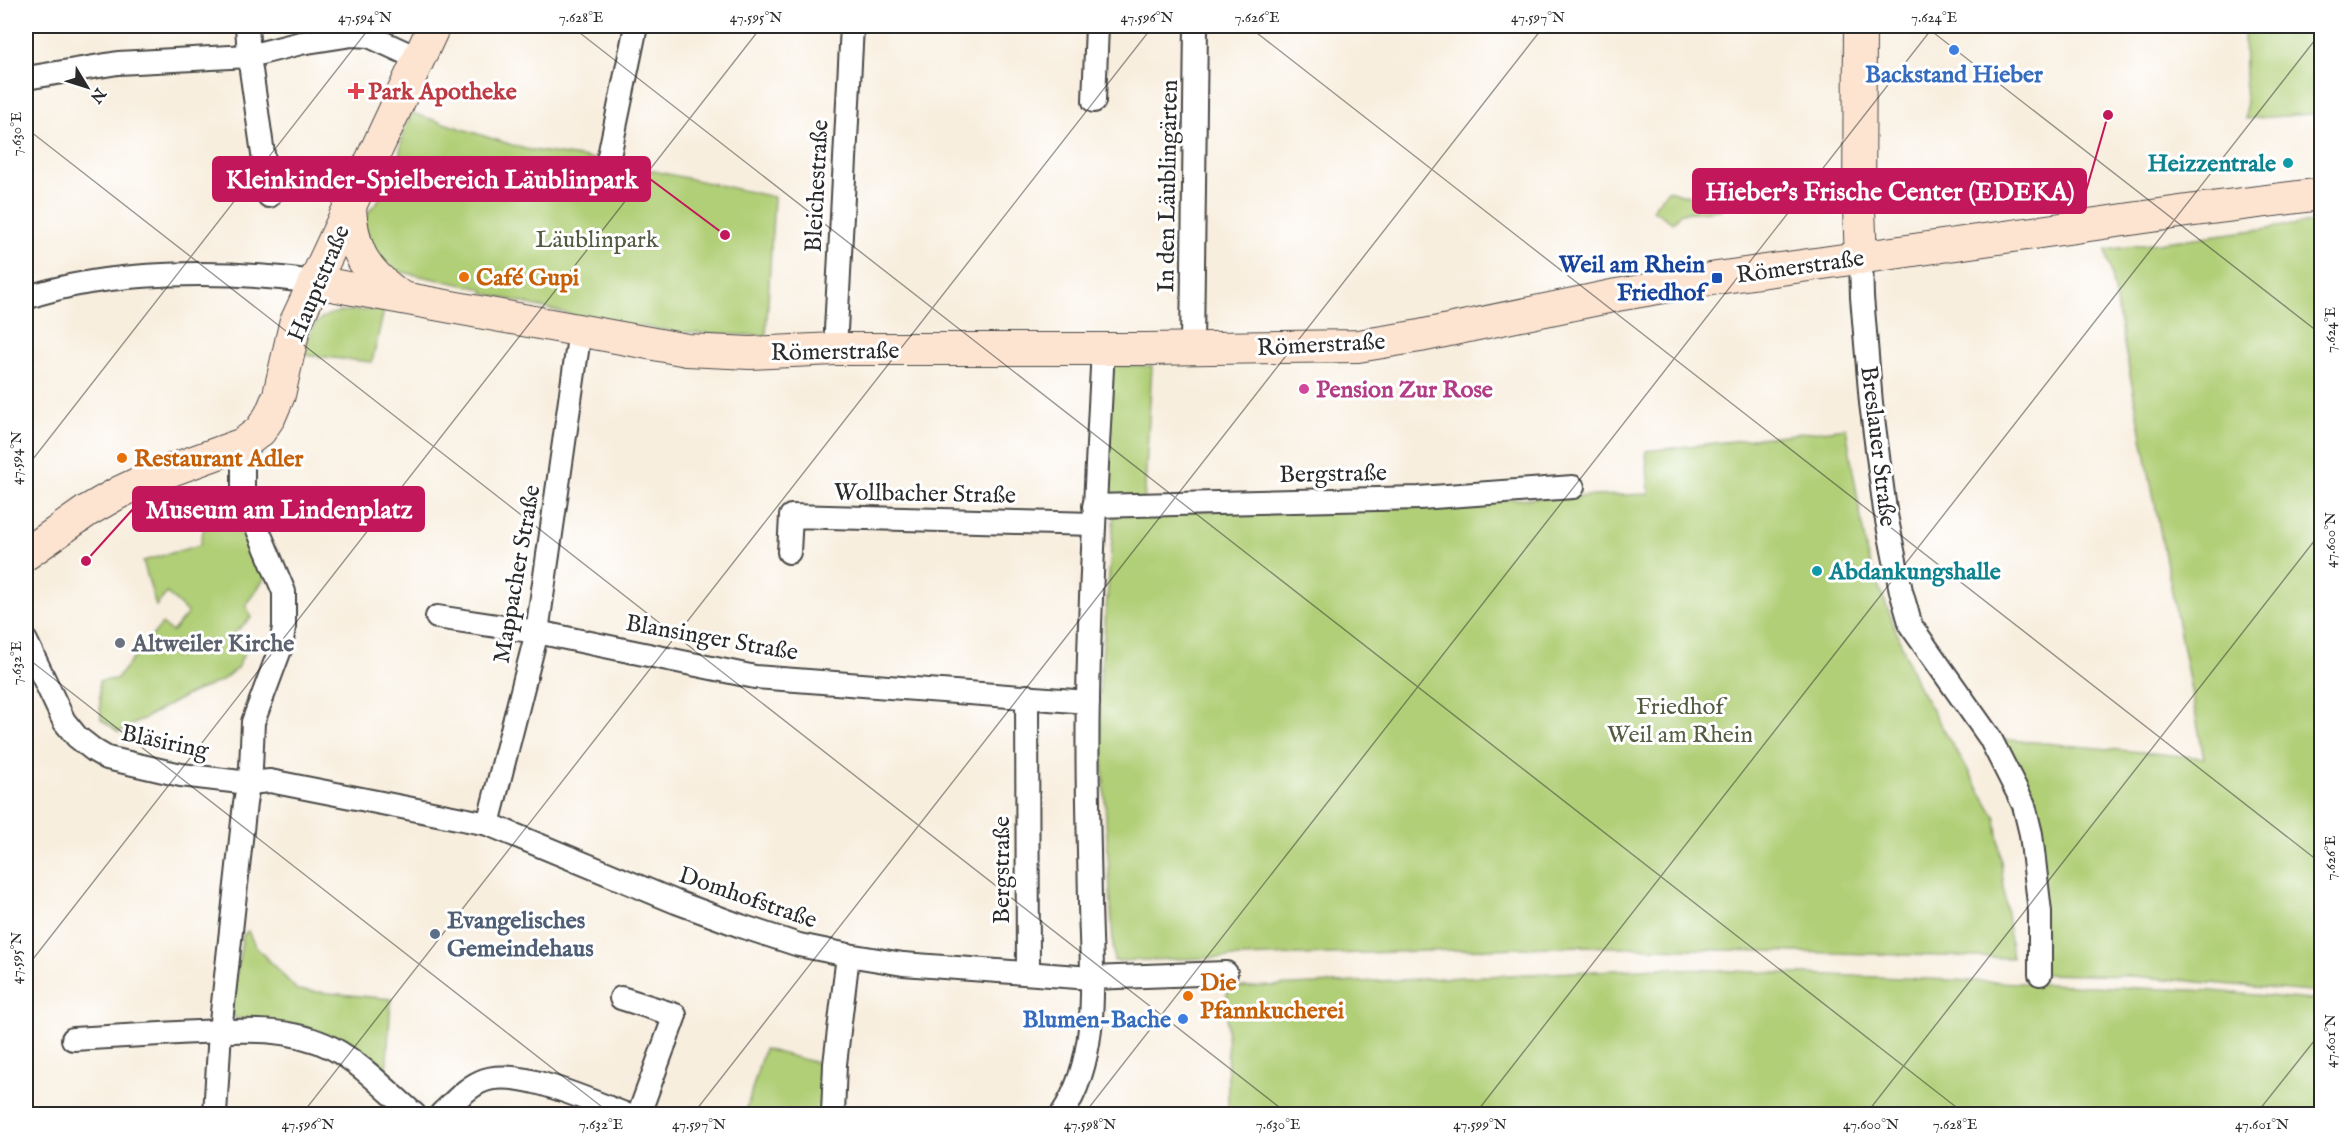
<svg xmlns="http://www.w3.org/2000/svg" width="2347" height="1140" font-family="'IM FELL English',serif">
	<style>
		.green { fill: #b1cf77; stroke: #6e7d51; stroke-width: 1.5 }
		.lines { fill: none; stroke-linecap: round; stroke-linejoin: round }
		.street-casing { stroke: #4a4846; stroke-width: 26 }
		.secondary-casing { stroke: #4a4846; stroke-width: 34 }
		.street { stroke: #fff; stroke-width: 22 }
		.secondary { stroke: #fde4d1; stroke-width: 32 }
		.ticks { fill: none; stroke: #2b2b2b; stroke-width: 1.5; stroke-opacity: 0.45 }
		.shop-dot { fill: #3f7fe0; stroke: #fff; stroke-width: 2 }
		.health-dot { fill: #e0444e; stroke: #fff; stroke-width: 2 }
		.culture-dot { fill: #0f9aa8; stroke: #fff; stroke-width: 2 }
		.food-dot { fill: #e8710a; stroke: #fff; stroke-width: 2 }
		.transit-dot { fill: #1a4fb4; stroke: #fff; stroke-width: 2 }
		.hotel-dot { fill: #d1479c; stroke: #fff; stroke-width: 2 }
		.worship-dot { fill: #6b7280; stroke: #fff; stroke-width: 2 }
		.service-dot { fill: #5c6f8a; stroke: #fff; stroke-width: 2 }
		.labels { text-anchor: middle; stroke-width: 6; stroke-linejoin: round; paint-order: stroke }
		.shop-label { font-size: 24px; font-weight: bold; fill: #366cbe; stroke: #fff }
		.health-label { font-size: 24px; font-weight: bold; fill: #be3a42; stroke: #fff; text-anchor: start }
		.culture-label { font-size: 24px; font-weight: bold; fill: #0d838f; stroke: #fff; text-anchor: end }
		.street-label { font-size: 24px; fill: #2b2b2b; stroke: #fff }
		.park-label { font-size: 24px; fill: #535c42; stroke: #fff }
		.transit-label { font-size: 24px; font-weight: bold; fill: #164399; stroke: #fff; text-anchor: end }
		.food-label { font-size: 24px; font-weight: bold; fill: #c56008; stroke: #fff; text-anchor: start }
		.hotel-label { font-size: 24px; font-weight: bold; fill: #b23c85; stroke: #fff; text-anchor: start }
		.worship-label { font-size: 24px; font-weight: bold; fill: #5b616d; stroke: #fff; text-anchor: start }
		.service-label { font-size: 24px; font-weight: bold; fill: #4e5e75; stroke: #fff; text-anchor: start }
		.leader { fill: none; stroke: #c2185b; stroke-width: 2 }
		.callout-dot { fill: #c2185b; stroke: #fff; stroke-width: 2 }
		.callout { fill: #c2185b; stroke: #c2185b; stroke-width: 2 }
		.callout-label { font-size: 26px; text-anchor: middle; font-weight: bold; fill: #fff }
		.neatline { fill: none; stroke: #2b2b2b; stroke-width: 2 }
		.ticks-label { font-size: 15px; text-anchor: middle; fill: #2b2b2b }
	</style>
	<rect width="100%" height="100%" fill="#fff"/>
	<filter id="ink" filterUnits="userSpaceOnUse"><feTurbulence type="fractalNoise" baseFrequency=".0167" numOctaves="2"/><feDisplacementMap in="SourceGraphic" scale="12" xChannelSelector="R" yChannelSelector="G"/><feConvolveMatrix kernelMatrix="1 2 1 2 8 2 1 2 1" color-interpolation-filters="sRGB"/></filter>
	<filter id="wash" filterUnits="userSpaceOnUse"><feTurbulence type="fractalNoise" baseFrequency=".008" numOctaves="4" result="noise"/><feDisplacementMap in="SourceGraphic" scale="24" xChannelSelector="R" yChannelSelector="G"/><feGaussianBlur stdDeviation="1.35" result="paint"/><feColorMatrix in="noise" values="0 0 0 0 0 0 0 0 0 0 0 0 0 0 0 0 0 1.4 0 .05"/><feComposite in="paint" operator="in"/></filter>
	<g filter="url(#wash)">
		<rect width="100%" height="100%" fill="#f8eede"/>
		<g class="green">
			<polygon points="2244,26 2321,26 2321,113 2246,119"/>
			<path d="M412 113 525 149 608 161 774 197 766 336 678 332 589 319 483 293V289L397 271C369 260 372 247 364 221L370 210 378 201 399 158 403 132Z"/>
			<polygon points="1668,190 1692,197 1711,196 1722,210 1680,213 1673,223 1652,209"/>
			<polygon points="2321,221 2321,993 2133,976 2040,974 2031,834 1990,738 2204,758 2106,250"/>
			<path d="M384 310 372 362 304 355C307 346 308 335 313 327 326 306 362 311 384 310Z"/>
			<polygon points="1102,365 1152,366 1144,504 1094,506"/>
			<polygon points="1846,428 1867,555 1917,685 1996,818 2012,958 1581,946 1114,961 1099,695 1114,514 1649,494 1646,451"/>
			<polygon points="223,509 252,531 266,577 246,604 251,618 233,634 247,648 237,668 221,681 189,694 119,732 101,719 99,681 116,679 162,624 172,632 188,613 167,593 156,606 143,561 200,545 207,514"/>
			<polygon points="248,931 255,946 297,990 391,999 386,1075 349,1043 302,1026 238,1019 233,1016 230,1011 243,935"/>
			<polygon points="1661,968 2212,991 2321,1001 2321,1114 1228,1114 1227,988"/>
			<polygon points="764,1049 829,1066 825,1114 745,1114"/>
		</g>
	</g>
	<g filter="url(#ink)">
		<g class="lines">
			<g class="street-casing">
				<g id="street">
					<polyline points="247,26 249,56 269,196"/>
					<polyline points="26,78 118,63 249,56 301,43 352,35 369,36 419,59"/>
					<polyline points="1094,101 1097,26"/>
					<polyline points="608,161 636,26"/>
					<polyline points="1861,258 1862,297 1871,403 1885,510 1901,591 1911,626 1990,738 2024,805 2031,834 2040,912 2040,974"/>
					<path d="M26 298C108 269 229 270 315 282"/>
					<polyline points="1192,347 1196,26"/>
					<polyline points="835,349 852,26"/>
					<polyline points="1094,506 1419,498 1573,487"/>
					<polyline points="789,552 791,516 1094,524"/>
					<polyline points="437,617 537,632 755,677 1088,702"/>
					<polyline points="26,641 64,721 77,737 95,751 107,758 181,775 249,783 270,781 488,824 676,902 741,926 799,945 848,955 903,964 1091,978 1226,973"/>
					<polyline points="1027,696 1028,972"/>
					<polyline points="488,824 537,632 580,330"/>
					<polyline points="621,998 675,1015 639,1114"/>
					<path d="M73 1039C108 1037 143 1035 178 1033 229 1031 285 1024 332 1048 362 1064 388 1092 414 1114"/>
					<polyline points="215,1114 220,1031 245,803 251,768 253,722 281,647 284,627 284,592 243,494 243,444"/>
					<path d="M441 1114C453 1103 465 1089 480 1082 515 1065 589 1101 625 1114"/>
					<polyline points="833,1114 835,1064 848,955"/>
					<path d="M1062 1114C1102 1054 1091 972 1090 902 1089 834 1086 766 1088 698 1090 582 1097 466 1103 349"/>
				</g>
			</g>
			<g class="secondary-casing">
				<g id="secondary">
					<polyline points="1860,26 1859,209 1861,258"/>
					<path d="M350 208C353 252 365 272 401 297"/>
					<polyline points="315,282 687,350 750,353 835,349 1146,349 1358,346 1420,336 1617,295 1717,278 2187,211 2322,194"/>
					<polyline points="26,554 87,511 120,492 152,477 243,444 260,431 270,416 279,395 295,324 434,26"/>
				</g>
			</g>
			<use href="#street" class="street"/>
			<use href="#secondary" class="secondary"/>
		</g>
	</g>
	<path class="ticks" d="M571 26 1965 1114M1248 26 2322 864M1925 26 2322 335M26 128 1288 1114M26 468 371 26M26 657 611 1114M26 968 762 26M302 1114 1153 26M693 1114 1544 26M1084 1114 1934 26M1475 1114 2322 31M1866 1114 2322 531M2256 1114 2322 1031"/>
	<g class="shop-dot">
		<circle cx="1954" cy="50" r="6"/>
		<circle cx="1183" cy="1019" r="6"/>
	</g>
	<path class="health-dot" d="M353 82h6v6h6v6h-6v6h-6v-6h-6v-6h6z"/>
	<g class="culture-dot">
		<circle cx="2288" cy="163" r="6"/>
		<circle cx="1817" cy="571" r="6"/>
	</g>
	<g class="food-dot">
		<circle cx="464" cy="277" r="6"/>
		<circle cx="122" cy="458" r="6"/>
		<circle cx="1188" cy="996" r="6"/>
	</g>
	<rect class="transit-dot" x="1711" y="272" width="12" height="12" rx="3"/>
	<circle class="hotel-dot" cx="1304" cy="389" r="6"/>
	<circle class="worship-dot" cx="120" cy="643" r="6"/>
	<circle class="service-dot" cx="435" cy="934" r="6"/>
	<g class="labels">
		<g class="shop-label">
			<text x="1954" y="82">Backstand Hieber</text>
			<text x="1171" y="1027" text-anchor="end">Blumen-Bache</text>
		</g>
		<g class="health-label">
			<text x="368" y="99">Park Apotheke</text>
		</g>
		<g class="culture-label">
			<text x="2276" y="171">Heizzentrale</text>
			<text x="1829" y="579" text-anchor="start">Abdankungshalle</text>
		</g>
		<g class="street-label">
			<text transform="translate(816 186) rotate(-87)" y="8">Bleichestraße</text>
			<text transform="translate(1167 186) rotate(-89)" y="8">In den Läublingärten</text>
			<text transform="translate(1800 266) rotate(-8)" y="8">Römerstraße</text>
			<text transform="translate(318 283) rotate(-67)" y="8">Hauptstraße</text>
			<text transform="translate(1321 344) rotate(-3)" y="8">Römerstraße</text>
			<text transform="translate(835 351) rotate(-1)" y="8">Römerstraße</text>
			<text transform="translate(1879 446) rotate(83)" y="8">Breslauer Straße</text>
			<text transform="translate(1333 473) rotate(-1)" y="8">Bergstraße</text>
			<text transform="translate(925 493) rotate(1)" y="8">Wollbacher Straße</text>
			<text transform="translate(516 574) rotate(-80)" y="8">Mappacher Straße</text>
			<text transform="translate(712 637) rotate(10)" y="8">Blansinger Straße</text>
			<text transform="translate(165 741) rotate(12)" y="8">Bläsiring</text>
			<text transform="translate(1001 870) rotate(-90)" y="8">Bergstraße</text>
			<text transform="translate(748 897) rotate(19)" y="8">Domhofstraße</text>
		</g>
		<g class="park-label">
			<text x="597" y="247">Läublinpark</text>
			<text x="1680" y="714">Friedhof<tspan x="1680" dy="28">Weil am Rhein</tspan></text>
		</g>
		<g class="transit-label">
			<text x="1705" y="272">Weil am Rhein<tspan x="1705" dy="28">Friedhof</tspan></text>
		</g>
		<g class="food-label">
			<text x="476" y="285">Café Gupi</text>
			<text x="134" y="466">Restaurant Adler</text>
			<text x="1200" y="990">Die<tspan x="1200" dy="28">Pfannkucherei</tspan></text>
		</g>
		<g class="hotel-label">
			<text x="1316" y="397">Pension Zur Rose</text>
		</g>
		<g class="worship-label">
			<text x="132" y="651">Altweiler Kirche</text>
		</g>
		<g class="service-label">
			<text x="447" y="928">Evangelisches<tspan x="447" dy="28">Gemeindehaus</tspan></text>
		</g>
	</g>
	<path class="leader" d="M725 235L650 179M2108 115L2086 191M86 561L133 509"/>
	<g class="callout-dot">
		<circle cx="725" cy="235" r="6"/>
		<circle cx="2108" cy="115" r="6"/>
		<circle cx="86" cy="561" r="6"/>
	</g>
	<g class="callout">
		<rect x="213" y="157" width="437" height="44" rx="6"/>
		<rect x="1693" y="169" width="393" height="44" rx="6"/>
		<rect x="133" y="487" width="291" height="44" rx="6"/>
	</g>
	<g class="callout-label">
		<text x="432" y="188">Kleinkinder-Spielbereich Läublinpark</text>
		<text x="1890" y="200">Hieber's Frische Center (EDEKA)</text>
		<text x="279" y="518">Museum am Lindenplatz</text>
	</g>
	<rect width="2347" height="1140" fill="none" stroke="#fff" stroke-width="66"/>
	<g transform="translate(87 87) rotate(128)" stroke="#ffffff" stroke-width="4.5" paint-order="stroke">
	<path d="M0-4.5L10 22L0 15L-10 22Z" fill="#2b2b2b"/>
	<text y="-9" font-size="16" font-weight="bold" text-anchor="middle" fill="#2b2b2b">N</text>
	</g>
	<rect x="33" y="33" width="2281" height="1074" class="neatline"/>
	<g class="ticks-label">
		<text x="365" y="22">47.594°N</text>
		<text x="581" y="22">7.628°E</text>
		<text x="756" y="22">47.595°N</text>
		<text x="1147" y="22">47.596°N</text>
		<text x="1257" y="22">7.626°E</text>
		<text x="1538" y="22">47.597°N</text>
		<text x="1934" y="22">7.624°E</text>
		<text transform="translate(16 134) rotate(-90)" y="5">7.630°E</text>
		<text transform="translate(2330 330) rotate(-90)" y="5">7.624°E</text>
		<text transform="translate(16 458) rotate(-90)" y="5">47.594°N</text>
		<text transform="translate(2330 540) rotate(-90)" y="5">47.600°N</text>
		<text transform="translate(16 663) rotate(-90)" y="5">7.632°E</text>
		<text transform="translate(2330 858) rotate(-90)" y="5">7.626°E</text>
		<text transform="translate(16 958) rotate(-90)" y="5">47.595°N</text>
		<text transform="translate(2330 1041) rotate(-90)" y="5">47.601°N</text>
		<text x="308" y="1129">47.596°N</text>
		<text x="601" y="1129">7.632°E</text>
		<text x="699" y="1129">47.597°N</text>
		<text x="1090" y="1129">47.598°N</text>
		<text x="1278" y="1129">7.630°E</text>
		<text x="1480" y="1129">47.599°N</text>
		<text x="1871" y="1129">47.600°N</text>
		<text x="1955" y="1129">7.628°E</text>
		<text x="2262" y="1129">47.601°N</text>
	</g>
</svg>
